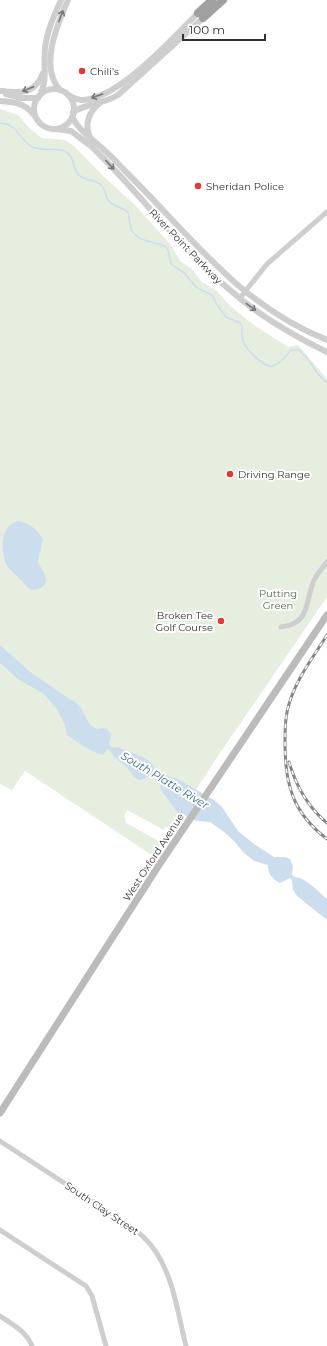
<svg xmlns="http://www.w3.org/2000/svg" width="327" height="1346" font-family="Montserrat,sans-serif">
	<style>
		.green { fill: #e6eee0 }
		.water { fill: #ccdded }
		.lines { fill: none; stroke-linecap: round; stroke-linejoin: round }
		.stream { stroke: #ccdded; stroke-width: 1.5 }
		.minor { stroke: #cecece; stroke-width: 5 }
		.tertiary { stroke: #cecece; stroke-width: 6 }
		.secondary { stroke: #bbb; stroke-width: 7 }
		.trunk { stroke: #a0a0a0; stroke-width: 8 }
		.rail-casing { stroke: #868686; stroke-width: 3 }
		.rail { stroke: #fff; stroke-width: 1.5; stroke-dasharray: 4.5; stroke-linecap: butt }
		.oneway { stroke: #787878 }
		.poi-dot { fill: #e63836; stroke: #fff; stroke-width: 1.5 }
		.labels { text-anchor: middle; stroke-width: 4; stroke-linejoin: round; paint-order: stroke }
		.poi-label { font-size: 10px; fill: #313131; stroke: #fff; text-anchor: start }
		.street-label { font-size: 10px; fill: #313131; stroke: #fff }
		.park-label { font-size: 10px; fill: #506e3e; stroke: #fff }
		.water-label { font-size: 11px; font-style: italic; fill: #3e6b94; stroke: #fff }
	</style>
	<rect width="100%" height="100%" fill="#fff"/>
	<polygon class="green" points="0,109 18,115 30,129 42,138 65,140 74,146 103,176 134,204 171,245 181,262 192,269 202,282 217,291 230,306 254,325 288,347 298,345 327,379 327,597 220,753 171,828 165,827 164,830 127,810 124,816 126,823 162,843 153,856 25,771 12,790 0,784"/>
	<g class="water">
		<path d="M18 521C28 522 38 530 43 539L38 561C41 571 56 584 35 590 28 590 25 584 21 580 16 575 11 571 7 566 0 550 0 525 18 521Z"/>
		<path d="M0 645 29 671 69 699 75 702 81 708 90 725 97 729 106 728 111 734 109 745 114 748 118 747C129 753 146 755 154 766L153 771 161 776 165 775 178 779 214 800 222 807 238 831 254 844 274 857H285L290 859 293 866 292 875 294 877C304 876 320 893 327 899V920L297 896 293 890 292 880 290 878 280 883C272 879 268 874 268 865L254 861 243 852 234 841 224 832 210 822 197 821 177 812 161 790 159 781 150 775 144 779 139 780 134 777 127 767 114 757 111 752 107 749 104 754C95 756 75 740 67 735L65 725 57 709 43 693 19 680 0 663Z"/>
	</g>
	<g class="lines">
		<path class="stream" d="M0 123C18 124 18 138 31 146 42 153 58 146 66 152 75 157 72 168 79 175 85 181 95 179 101 185 106 189 105 197 109 201 114 207 122 207 128 212 130 218 129 225 132 230 138 243 156 241 166 247L168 250 171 264 184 273 197 288 212 295 219 308 226 317 240 323C245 329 240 334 243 341 245 348 264 368 272 366 281 364 285 356 291 350H299L306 357 318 374 327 383"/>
		<g class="minor">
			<polyline points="240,298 267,264 327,212"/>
			<path d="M281 627C309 624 305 605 313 583 316 574 322 569 327 562"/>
			<path d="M0 1141 127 1224C138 1231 148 1240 156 1252 174 1279 178 1315 186 1346"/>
			<polyline points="0,1230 86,1286 92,1296 106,1346"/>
			<path d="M0 1316C13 1325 26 1331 32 1346"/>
		</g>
		<g class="tertiary">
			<circle cx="54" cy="109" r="20"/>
			<path d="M60 90C39 67 57 25 68 0"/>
			<path d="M0 91C19 93 35 95 43 73"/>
			<polyline points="6,94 21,98 38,98"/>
			<path d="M40 95C48 81 43 63 45 48 47 31 54 16 61 0"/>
			<path d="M68 95C72 97 77 100 82 100 119 99 173 38 198 13"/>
			<path d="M0 101C14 102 25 103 34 115"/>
			<path d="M73 112C87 103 104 104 118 95L203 18"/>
			<path d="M72 117C79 130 90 138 101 147 110 155 119 164 127 173 192 237 239 305 327 340"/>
			<path d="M56 129 71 131 91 146C139 192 179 247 230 290 259 316 292 335 327 352"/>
			<path d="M90 137C84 125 89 111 100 103"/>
		</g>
		<polyline class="secondary" points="0,1113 159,865 327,615"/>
		<g class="trunk">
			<polyline points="198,13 212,0"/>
			<polyline points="203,18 223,0"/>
		</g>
		<g class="rail-casing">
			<g id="rail">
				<path d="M327 635C314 656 297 678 290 701 285 715 285 730 285 744 285 785 293 813 327 839"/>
				<path d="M289 762C296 786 308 807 327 823"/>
			</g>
		</g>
		<use href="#rail" class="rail"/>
	</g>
	<defs><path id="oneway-shaft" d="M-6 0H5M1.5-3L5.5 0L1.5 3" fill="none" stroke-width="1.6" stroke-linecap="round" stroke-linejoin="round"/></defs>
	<g class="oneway">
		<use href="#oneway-shaft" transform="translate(61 16) rotate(-69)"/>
		<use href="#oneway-shaft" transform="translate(28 89) rotate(157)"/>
		<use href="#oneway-shaft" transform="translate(97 96) rotate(161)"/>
		<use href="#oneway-shaft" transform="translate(110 165) rotate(47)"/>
		<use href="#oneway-shaft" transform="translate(251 307) rotate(37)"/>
	</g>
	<g class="poi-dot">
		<circle cx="82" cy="71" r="4"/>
		<circle cx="198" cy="186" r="4"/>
		<circle cx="230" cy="474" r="4"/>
		<circle cx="221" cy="621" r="4"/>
	</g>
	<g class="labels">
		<g class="poi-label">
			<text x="90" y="75">Chili's</text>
			<text x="206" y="190">Sheridan Police</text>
			<text x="238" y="478">Driving Range</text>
			<text x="213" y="619" text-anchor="end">Broken Tee<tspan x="213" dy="12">Golf Course</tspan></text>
		</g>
		<g class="street-label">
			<text transform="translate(186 246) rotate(46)" y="4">River Point Parkway</text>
			<text transform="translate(153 857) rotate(-57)" y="4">West Oxford Avenue</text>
			<text transform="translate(102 1208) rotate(34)" y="4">South Clay Street</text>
		</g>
		<g class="park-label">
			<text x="278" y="597">Putting<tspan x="278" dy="12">Green</tspan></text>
		</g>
		<g class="water-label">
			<text transform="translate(165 780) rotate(31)" y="4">South Platte River</text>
		</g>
	</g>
	<path d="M183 34v6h82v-6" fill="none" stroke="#313131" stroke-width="2"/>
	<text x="189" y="34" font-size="12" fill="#313131" stroke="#ffffff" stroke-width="3" paint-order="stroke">100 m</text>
</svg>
